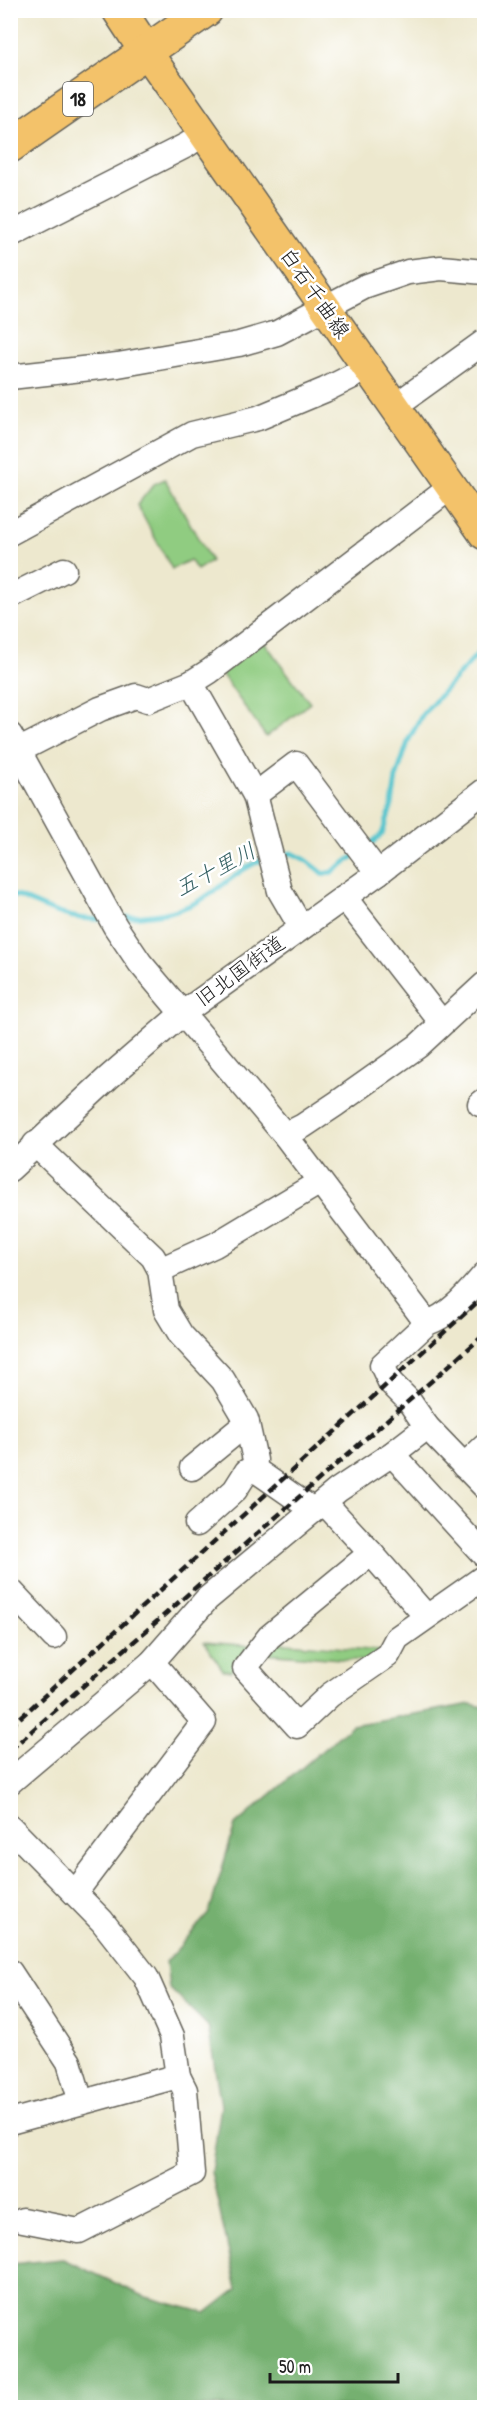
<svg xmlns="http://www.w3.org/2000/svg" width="495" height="2418" font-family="'Patrick Hand','Klee One',sans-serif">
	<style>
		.green { fill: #90cc81; stroke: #56744e; stroke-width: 1.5 }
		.forest { fill: #74b06f; stroke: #486646; stroke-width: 1.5 }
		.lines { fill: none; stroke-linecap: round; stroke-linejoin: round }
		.stream { stroke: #57c5ce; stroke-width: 5 }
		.minor-casing { stroke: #65635a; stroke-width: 27 }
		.major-casing { stroke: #65635a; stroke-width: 33 }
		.highway-casing { stroke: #65635a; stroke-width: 36 }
		.minor { stroke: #fff; stroke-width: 24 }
		.major { stroke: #f3c26a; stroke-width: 30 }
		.highway { stroke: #f3c26a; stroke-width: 33 }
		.rail { stroke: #1c1c1c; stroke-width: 4.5; stroke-dasharray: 9 4.5; stroke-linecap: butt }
		.labels { text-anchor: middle; stroke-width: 5; stroke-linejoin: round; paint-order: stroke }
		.shield { fill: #fff; stroke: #606060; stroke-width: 1.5 }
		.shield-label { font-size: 20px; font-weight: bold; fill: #1c1c1c }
		.street-label { font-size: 21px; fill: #1c1c1c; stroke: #fff }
		.water-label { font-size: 22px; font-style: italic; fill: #346063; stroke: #fff }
	</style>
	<rect width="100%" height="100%" fill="#fff"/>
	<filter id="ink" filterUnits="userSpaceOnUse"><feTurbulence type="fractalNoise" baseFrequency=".0167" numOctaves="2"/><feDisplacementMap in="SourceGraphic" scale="12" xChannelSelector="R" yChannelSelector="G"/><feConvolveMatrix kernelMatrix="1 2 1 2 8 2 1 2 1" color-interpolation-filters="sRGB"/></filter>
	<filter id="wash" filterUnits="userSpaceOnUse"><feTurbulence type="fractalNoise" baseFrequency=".008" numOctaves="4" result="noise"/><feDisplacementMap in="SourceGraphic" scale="24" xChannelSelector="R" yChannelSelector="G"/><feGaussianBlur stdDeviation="1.35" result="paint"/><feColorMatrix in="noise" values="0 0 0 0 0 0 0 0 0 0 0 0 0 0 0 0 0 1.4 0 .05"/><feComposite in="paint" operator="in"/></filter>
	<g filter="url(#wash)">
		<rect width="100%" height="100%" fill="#ede8ce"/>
		<g class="green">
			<polygon points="165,479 211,561 197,570 190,560 172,569 137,505 154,484"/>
			<polygon points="262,639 310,703 266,737 220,672"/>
			<polygon points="204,1642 252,1646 231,1671 223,1670"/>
			<polygon points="274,1642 382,1651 366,1661 264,1653"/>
		</g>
		<polygon class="forest" points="471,1704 484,1707 484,2407 11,2407 11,2264 63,2259 146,2297 206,2313 237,2289 211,2172 221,2106 208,2026 169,1988 166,1962 209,1913 235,1825 352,1725"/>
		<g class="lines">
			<g class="stream">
				<polyline points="367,847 382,834 392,805 396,778 409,739 422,715 484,647"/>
				<polyline points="277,856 292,853 306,860 324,874 332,872 357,854"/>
				<path d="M10 896H17C48 909 69 921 103 919"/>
				<path d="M119 918C146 916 172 915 197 902 220 890 240 867 265 859"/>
			</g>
		</g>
	</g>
	<g filter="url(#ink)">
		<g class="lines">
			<g class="minor-casing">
				<g id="minor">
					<polyline points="10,235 187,145 204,133"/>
					<polyline points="10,377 118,365 239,344 277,333 364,287 408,272 441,268 484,272"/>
					<polyline points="395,406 484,342"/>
					<polyline points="10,533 192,434 258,418 325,390 351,377 366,366"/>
					<polyline points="10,597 64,570"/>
					<polyline points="191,683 255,795 280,891 301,927"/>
					<polyline points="10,735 115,926 140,963 285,1135 427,1323 382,1365 390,1382 409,1401 427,1427 484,1486"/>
					<polyline points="10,755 100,709 136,696 148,700 191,683 210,671 451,487"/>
					<polyline points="255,795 296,764 378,873"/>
					<polyline points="344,897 442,1023"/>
					<polyline points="480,1104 484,1101"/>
					<polyline points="285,1135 303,1126 336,1104 418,1046 484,985"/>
					<polyline points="35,1144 153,1257 160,1270 166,1310 181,1335 223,1380 246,1419 255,1460 254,1469"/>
					<polyline points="10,1169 108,1078 183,1013 378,873 484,791"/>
					<polyline points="160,1270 215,1245 320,1182"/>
					<path d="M427 1323C451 1315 468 1293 484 1275"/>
					<polyline points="392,1454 484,1555"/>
					<polyline points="464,1466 484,1447"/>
					<polyline points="192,1468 247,1423"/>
					<polyline points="254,1469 313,1510"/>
					<polyline points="324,1502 371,1553 269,1637 245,1668 297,1726 330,1695 388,1655 397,1638 484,1577"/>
					<polyline points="197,1524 235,1490 247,1471 254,1469"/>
					<polyline points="371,1553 426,1616"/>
					<polyline points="10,1590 54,1637"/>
					<polyline points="10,1782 152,1662 207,1599 338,1490 392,1454 427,1427"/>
					<polyline points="10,1827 102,1921 146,1977 172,2036 178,2076 185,2090 192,2173 79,2231 23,2220"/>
					<polyline points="75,1893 204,1722 152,1662"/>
					<polyline points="10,1972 69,2062 81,2102"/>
					<polyline points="10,2122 178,2076"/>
				</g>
			</g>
			<g class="major-casing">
				<polyline id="major" points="146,51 484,534"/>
			</g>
			<g class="highway-casing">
				<g id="highway">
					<polyline points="119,10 146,51"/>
					<polyline points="10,146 206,10"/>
				</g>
			</g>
			<use href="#minor" class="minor"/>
			<use href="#major" class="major"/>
			<use href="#highway" class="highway"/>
			<g class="rail">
				<polyline points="10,1727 484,1296"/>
				<polyline points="10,1750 484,1335"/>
			</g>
		</g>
	</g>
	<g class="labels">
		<rect class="shield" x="63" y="82" width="30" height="34" rx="4.5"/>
		<g class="shield-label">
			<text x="78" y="106">18</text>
		</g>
		<g class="street-label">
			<text transform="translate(315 293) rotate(55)" y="7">白石千曲線</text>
			<text transform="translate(240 971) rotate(-36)" y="7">旧北国街道</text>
		</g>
		<g class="water-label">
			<text transform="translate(215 869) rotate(-28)" y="8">五十里川</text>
		</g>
	</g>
	<rect width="495" height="2418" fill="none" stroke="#fff" stroke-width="36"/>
	<path d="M270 2373v9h128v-9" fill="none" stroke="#1c1c1c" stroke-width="3"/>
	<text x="279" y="2373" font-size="18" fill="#1c1c1c" stroke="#ffffff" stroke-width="4.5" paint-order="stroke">50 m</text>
</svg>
